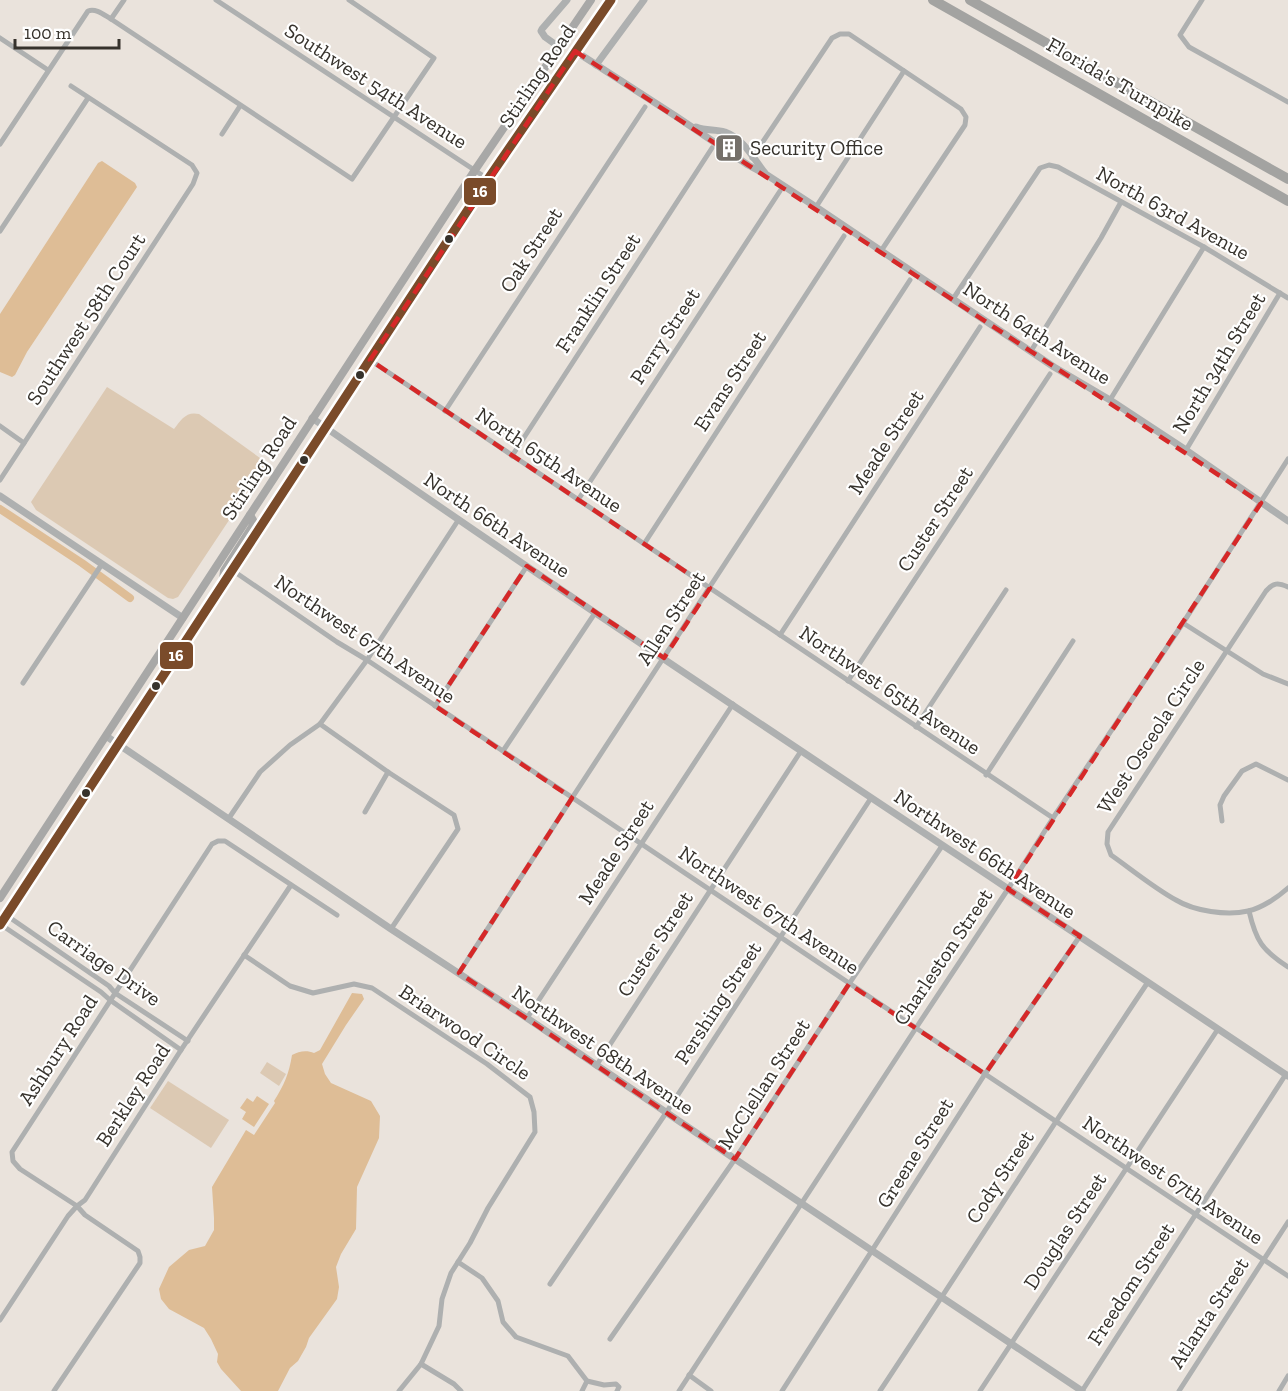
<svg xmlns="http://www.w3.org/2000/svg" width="1288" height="1391" font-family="'Zilla Slab',serif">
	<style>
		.green { fill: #dcc9b3 }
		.water { fill: #debd96 }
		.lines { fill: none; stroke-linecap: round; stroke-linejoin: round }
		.canal { stroke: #debd96; stroke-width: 8 }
		.minor { stroke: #aeb0b0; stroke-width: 5 }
		.tertiary { stroke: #aeb0b0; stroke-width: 7 }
		.primary { stroke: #a8a8a7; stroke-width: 8 }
		.motorway { stroke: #a3a3a1; stroke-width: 10 }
		.bus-1-casing { stroke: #fff; stroke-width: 14 }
		.bus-1 { stroke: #7a4b2a; stroke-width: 9 }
		.marked { fill: none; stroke: #d62828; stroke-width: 4.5; stroke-dasharray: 12 8; stroke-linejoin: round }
		.bus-dot { fill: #36322c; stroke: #fff; stroke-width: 2 }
		.labels { text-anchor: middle; stroke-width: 4.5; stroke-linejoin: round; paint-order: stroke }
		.street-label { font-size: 21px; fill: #36322c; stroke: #fff }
		.poi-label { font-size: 21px; fill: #36322c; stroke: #fff; text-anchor: start }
		.line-badge { stroke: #fff; stroke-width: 2 }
		.badge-label { font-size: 16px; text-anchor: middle; font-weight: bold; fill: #fff }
	</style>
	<rect width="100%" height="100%" fill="#eae3dc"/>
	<g class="green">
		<path d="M107 387 174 429C181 420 186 411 199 414L267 463 178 597 173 599 168 598 36 510 31 502Z"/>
		<polygon points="267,1062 286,1074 279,1086 260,1073"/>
		<polygon points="168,1081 229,1120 211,1148 150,1108"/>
	</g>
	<g class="water">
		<polygon points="102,161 135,183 137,187 27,352 15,375 12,377 0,372 0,314 98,163"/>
		<path d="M352 993 362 994 364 999 346 1025 322 1064 325 1074 331 1083 371 1101 380 1116 379 1138 357 1187 356 1229 341 1254 336 1267 339 1287 337 1299 309 1338 306 1347 298 1361 290 1368 278 1391H241L221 1369 217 1362 218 1354 211 1339 204 1328 169 1309 161 1299 159 1289 169 1267 189 1250 205 1246 214 1230V1218L212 1187 246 1130 254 1135 275 1103 274 1101C284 1085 289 1074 292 1055 299 1051 307 1050 314 1053L320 1050Z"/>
		<polygon points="257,1096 269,1104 254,1127 242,1119 246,1112 240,1108 247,1098 253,1102"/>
	</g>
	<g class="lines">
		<polyline class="canal" points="0,509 82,563 130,598"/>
		<g class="minor">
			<polyline points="216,0 488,179"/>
			<polyline points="1202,0 1180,35 1189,47 1288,102"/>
			<polyline points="111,19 124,0"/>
			<polyline points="0,38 48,70"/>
			<polyline points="222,134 240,106"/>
			<path d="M0 144 88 11C96 8 104 15 111 19L352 179 434 58 349 0"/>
			<polyline points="752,158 832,38 840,34 849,34 961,109 966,117 965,125 881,251"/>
			<polyline points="816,207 904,71"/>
			<polyline points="0,231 88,98"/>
			<polyline points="953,299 1040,168 1049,165 1058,167 1204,247 1288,298"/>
			<polyline points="1031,351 1101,238 1121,202"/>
			<polyline points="370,360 1053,818"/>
			<polyline points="1110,400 1204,247"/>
			<polyline points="445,411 645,107"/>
			<polyline points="0,426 24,443"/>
			<polyline points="1186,450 1280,293"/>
			<polyline points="512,456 712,148"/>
			<polyline points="0,480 193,184 197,173 192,165 71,86"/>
			<polyline points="578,500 780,191"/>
			<polyline points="644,544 844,236"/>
			<polyline points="232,570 337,642 367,660 916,1028 1288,1276"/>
			<path d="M1288 587C1278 582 1273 583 1266 591L1108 832 1107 844 1111 855C1131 869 1154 888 1176 900 1194 911 1227 916 1248 911 1262 908 1278 897 1288 888"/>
			<polyline points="1183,623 1263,674 1288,684"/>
			<polyline points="780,635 980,327"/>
			<polyline points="848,681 1050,374"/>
			<polyline points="23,683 102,564"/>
			<polyline points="435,706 527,566"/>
			<polyline points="320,724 388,772 454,815 458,829 391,929"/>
			<polyline points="916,727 1006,590"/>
			<polyline points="503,751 595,613"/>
			<polyline points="986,775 1073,641"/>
			<polyline points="365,812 388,772"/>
			<polyline points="229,818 260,772 290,745 320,724 367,660 459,519"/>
			<polyline points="1222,821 1220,805 1224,796 1242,771 1256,764 1288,780"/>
			<path d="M1249 911C1256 941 1262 950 1288 967"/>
			<polyline points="6,915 109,986 115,993 188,1041"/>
			<polyline points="0,924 101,992 110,1000 181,1050"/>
			<polyline points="244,955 290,986 313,993 354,984 372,988 487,1064 530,1097 534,1112 535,1132 488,1208 470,1243 451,1273 442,1299 439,1326 421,1364 399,1391"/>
			<polyline points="459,973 572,798 910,280"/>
			<polyline points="527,1018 733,704"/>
			<polyline points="596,1066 801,751"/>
			<polyline points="458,1262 482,1278 498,1301 503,1322 516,1337 568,1356 587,1381 604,1385 616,1384 619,1387 617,1391"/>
			<polyline points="550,1284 666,1113 871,798"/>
			<polyline points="0,1320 68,1216 77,1206 85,1200 181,1050 291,885"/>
			<polyline points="610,1339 735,1159 849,984 942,846"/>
			<polyline points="421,1364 454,1384 461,1391"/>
			<polyline points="689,1375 711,1391"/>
			<polyline points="54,1391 140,1263 140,1257 138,1251 85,1215 77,1206 20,1169 13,1161 12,1152 212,844 218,841 225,841 337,915"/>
			<polyline points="582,1391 587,1381"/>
			<polyline points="679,1391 916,1028 1008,889 1053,818 1183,623 1255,511 1288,459"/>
			<polyline points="782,1391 985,1074 1080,936"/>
			<path d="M880 1391C970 1255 1057 1118 1148 982"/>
			<polyline points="980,1391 1218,1029"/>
			<polyline points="1082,1391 1286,1074"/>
			<polyline points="1179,1391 1288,1222"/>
			<polyline points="1279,1391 1288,1376"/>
		</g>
		<g class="tertiary">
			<polyline points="559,47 545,37 541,31 542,29 567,0"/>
			<polyline points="575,51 677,117 748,165 767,175 816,207 1054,367 1110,400 1186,450 1288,521"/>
			<polyline points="596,65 644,0"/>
			<path d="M696 127C706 131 715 129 725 132 744 139 753 158 765 173"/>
			<path d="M312 418C633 643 963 857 1288 1076"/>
			<polyline points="0,496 183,618"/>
			<polyline points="106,736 391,929 527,1018 735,1159 1082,1391"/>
		</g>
		<g class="primary">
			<polyline points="224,582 223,579 224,571 252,527 253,520 250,515"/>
			<polyline points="0,898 475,170 591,0"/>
			<polyline points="0,925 488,179 611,0"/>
		</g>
		<g class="motorway">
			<polyline points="933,0 1288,201"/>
			<polyline points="970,0 1288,179"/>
		</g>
		<g class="bus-1-casing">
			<polyline id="bus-1" points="0,925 488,179 611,0"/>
		</g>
		<use href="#bus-1" class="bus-1"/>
	</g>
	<path class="marked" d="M575 51 1261 503 1008 889 1080 936 985 1074 849 984 735 1159 459 973 572 798 435 706 527 566 664 658 710 588 370 360Z"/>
	<defs>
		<g id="building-square" transform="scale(1.5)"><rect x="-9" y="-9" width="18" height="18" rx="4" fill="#75706a" stroke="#fff"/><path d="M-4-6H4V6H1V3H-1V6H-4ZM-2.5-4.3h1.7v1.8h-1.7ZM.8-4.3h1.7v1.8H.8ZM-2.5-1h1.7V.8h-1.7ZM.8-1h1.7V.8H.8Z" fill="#fff"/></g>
	</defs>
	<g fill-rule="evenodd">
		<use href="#building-square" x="729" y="148"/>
	</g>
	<g class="bus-dot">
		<circle cx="449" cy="239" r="5"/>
		<circle cx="360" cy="375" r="5"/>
		<circle cx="304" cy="460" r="5"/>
		<circle cx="156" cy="686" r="5"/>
		<circle cx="86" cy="793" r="5"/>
	</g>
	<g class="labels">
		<g class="street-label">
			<text transform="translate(537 76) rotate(-56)" y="7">Stirling Road</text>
			<text transform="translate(1120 84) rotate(30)" y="7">Florida's Turnpike</text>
			<text transform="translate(376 86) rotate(33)" y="7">Southwest 54th Avenue</text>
			<text transform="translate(1173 213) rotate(29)" y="7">North 63rd Avenue</text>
			<text transform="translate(531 250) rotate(-57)" y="7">Oak Street</text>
			<text transform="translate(598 293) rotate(-57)" y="7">Franklin Street</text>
			<text transform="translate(86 319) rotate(-57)" y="7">Southwest 58th Court</text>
			<text transform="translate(1037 333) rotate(33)" y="7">North 64th Avenue</text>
			<text transform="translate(665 336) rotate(-57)" y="7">Perry Street</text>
			<text transform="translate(1219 363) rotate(-59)" y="7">North 34th Street</text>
			<text transform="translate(730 381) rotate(-57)" y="7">Evans Street</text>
			<text transform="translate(886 442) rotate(-57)" y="7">Meade Street</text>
			<text transform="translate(549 460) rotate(34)" y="7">North 65th Avenue</text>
			<text transform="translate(259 468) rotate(-57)" y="7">Stirling Road</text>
			<text transform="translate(935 519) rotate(-57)" y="7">Custer Street</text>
			<text transform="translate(497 525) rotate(34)" y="7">North 66th Avenue</text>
			<text transform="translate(671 618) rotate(-57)" y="7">Allen Street</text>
			<text transform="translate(365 639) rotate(34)" y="7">Northwest 67th Avenue</text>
			<text transform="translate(890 690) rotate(34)" y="7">Northwest 65th Avenue</text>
			<text transform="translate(1151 736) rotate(-57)" y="7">West Osceola Circle</text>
			<text transform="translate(616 852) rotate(-57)" y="7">Meade Street</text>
			<text transform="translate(985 854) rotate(34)" y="7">Northwest 66th Avenue</text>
			<text transform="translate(769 910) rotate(34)" y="7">Northwest 67th Avenue</text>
			<text transform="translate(655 944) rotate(-57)" y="7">Custer Street</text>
			<text transform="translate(943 957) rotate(-56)" y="7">Charleston Street</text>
			<text transform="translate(104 963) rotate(35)" y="7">Carriage Drive</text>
			<text transform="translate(718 1003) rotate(-57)" y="7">Pershing Street</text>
			<text transform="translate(465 1032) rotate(34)" y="7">Briarwood Circle</text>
			<text transform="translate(58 1050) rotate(-57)" y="7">Ashbury Road</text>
			<text transform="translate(603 1050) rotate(34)" y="7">Northwest 68th Avenue</text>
			<text transform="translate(764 1084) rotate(-57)" y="7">McClellan Street</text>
			<text transform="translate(133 1095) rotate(-57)" y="7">Berkley Road</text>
			<text transform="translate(915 1153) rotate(-58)" y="7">Greene Street</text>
			<text transform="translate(1000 1177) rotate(-57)" y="7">Cody Street</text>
			<text transform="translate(1173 1180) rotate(34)" y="7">Northwest 67th Avenue</text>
			<text transform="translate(1065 1231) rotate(-57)" y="7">Douglas Street</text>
			<text transform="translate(1131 1284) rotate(-57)" y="7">Freedom Street</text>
			<text transform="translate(1209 1313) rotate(-57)" y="7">Atlanta Street</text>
		</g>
		<g class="poi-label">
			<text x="750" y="155">Security Office</text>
		</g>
	</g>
	<g class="line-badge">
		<rect x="463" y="177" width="34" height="29" rx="6" fill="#7a4b2a"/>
		<rect x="159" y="641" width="35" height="29" rx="6" fill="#7a4b2a"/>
	</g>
	<g class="badge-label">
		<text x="480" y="197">16</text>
		<text x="176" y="661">16</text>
	</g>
	<path d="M15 39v9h104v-9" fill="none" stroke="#36322c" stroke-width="3"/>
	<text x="24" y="39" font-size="18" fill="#36322c" stroke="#ffffff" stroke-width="4.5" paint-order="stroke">100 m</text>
</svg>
